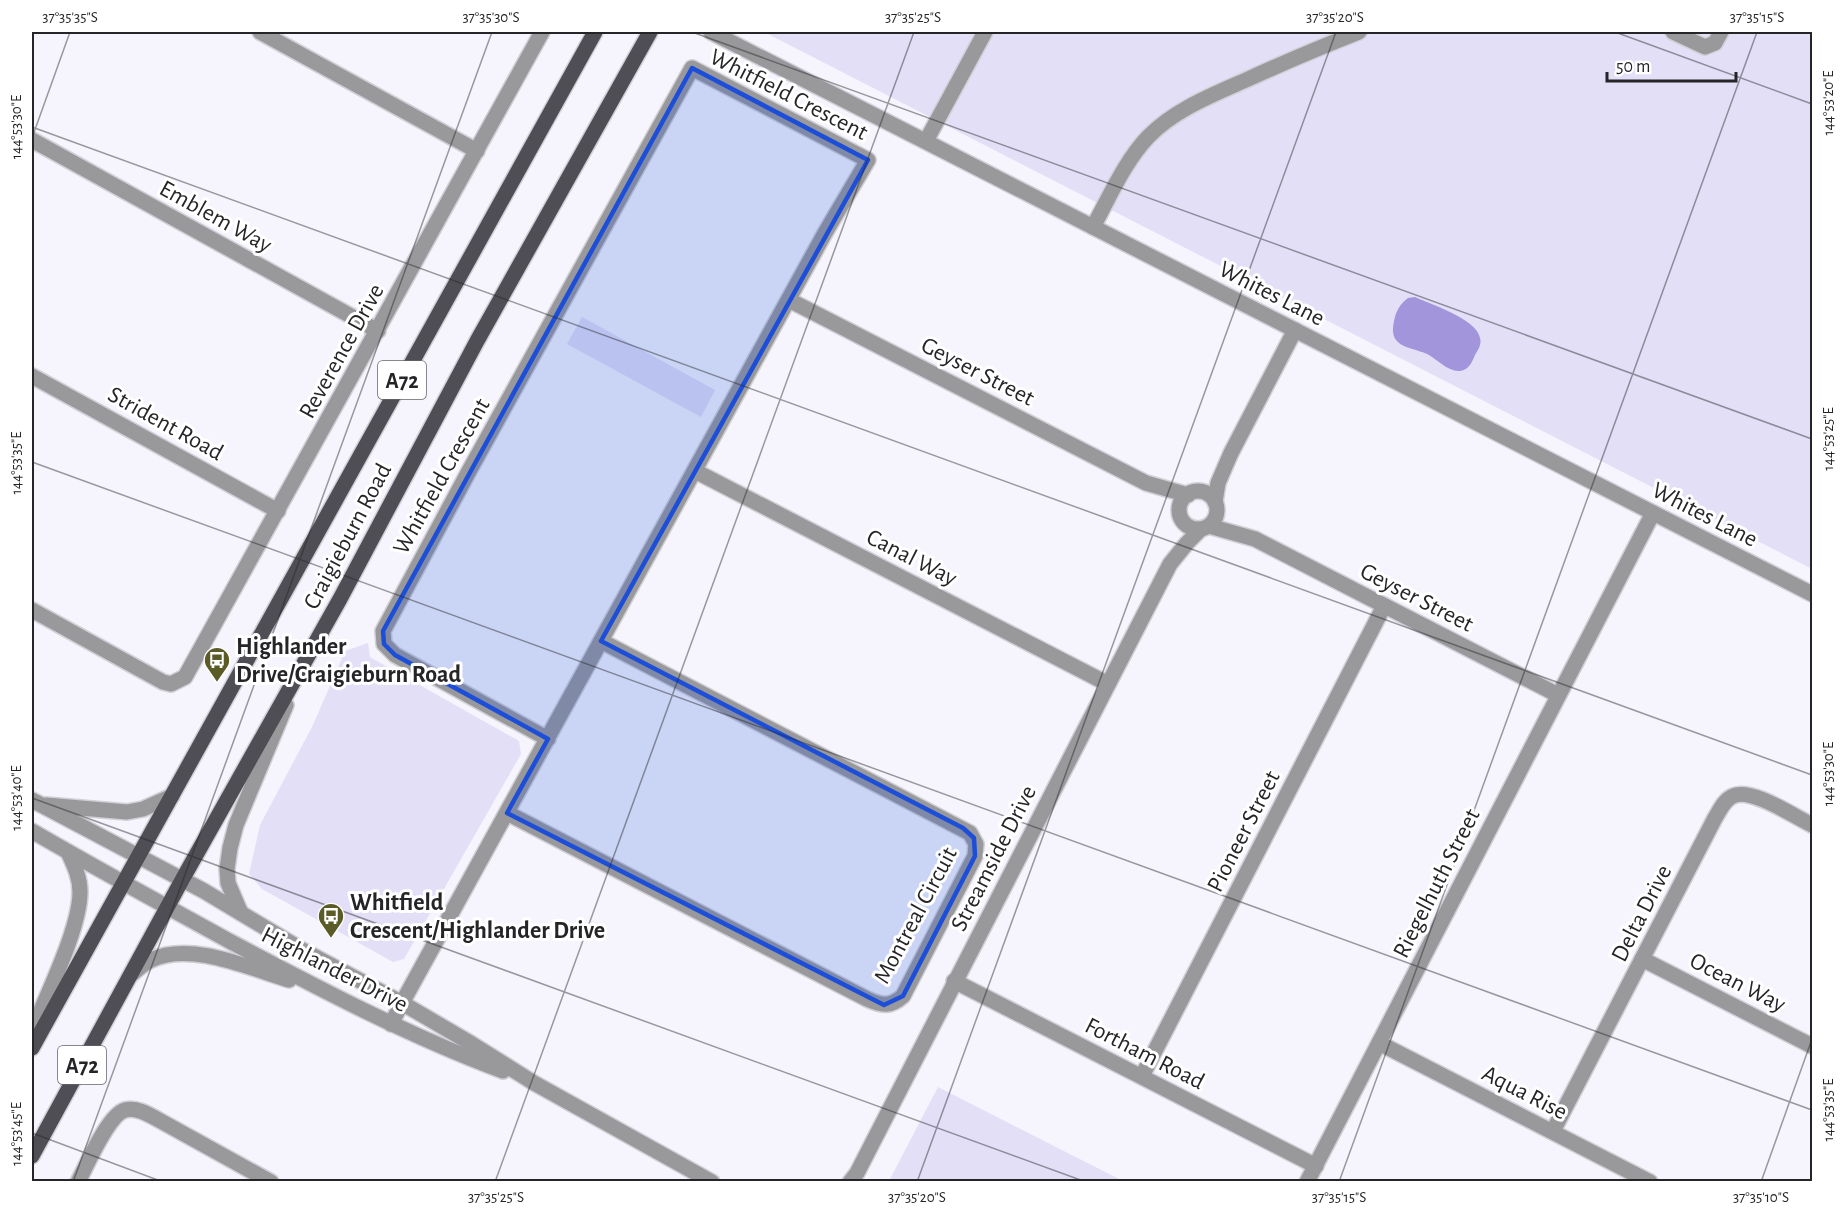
<svg xmlns="http://www.w3.org/2000/svg" width="1844" height="1213" font-family="'Alegreya Sans',sans-serif">
	<style>
		.green { fill: #e2dff7 }
		.water { fill: #a295dc }
		.lines { fill: none; stroke-linecap: round; stroke-linejoin: round }
		.minor-casing { stroke: #d0d0d7; stroke-width: 18 }
		.tertiary-casing { stroke: #d0d0d7; stroke-width: 18 }
		.primary-casing { stroke: #d0d0d7; stroke-width: 18 }
		.minor { stroke: #99999c; stroke-width: 15 }
		.tertiary { stroke: #99999c; stroke-width: 15 }
		.primary { stroke: #4f4e54; stroke-width: 15 }
		.marked { fill: #1d4ed8; fill-opacity: 0.2; stroke: #1d4ed8; stroke-width: 4.5; stroke-linejoin: round }
		.ticks { fill: none; stroke: #252528; stroke-width: 1.5; stroke-opacity: 0.45 }
		.labels { text-anchor: middle; stroke-width: 6; stroke-linejoin: round; paint-order: stroke }
		.shield { fill: #fff; stroke: #666668; stroke-width: 1.5 }
		.shield-label { font-size: 22px; font-weight: bold; fill: #252528 }
		.street-label { font-size: 24px; fill: #252528; stroke: #fff }
		.poi-label { font-size: 24px; font-weight: bold; fill: #252528; stroke: #fff; text-anchor: start }
		.neatline { fill: none; stroke: #252528; stroke-width: 2 }
		.ticks-label { font-size: 15px; text-anchor: middle; fill: #252528 }
	</style>
	<rect width="100%" height="100%" fill="#f6f5fd"/>
	<g class="green">
		<polygon points="764,32 1812,32 1812,569"/>
		<polygon points="582,317 715,390 701,417 567,344"/>
		<polygon points="368,643 370,657 519,741 521,754 404,959 393,962 262,889 249,874 260,825 313,725 345,651"/>
		<polygon points="938,1087 1123,1181 889,1181"/>
	</g>
	<path class="water" d="M1415 297C1430 304 1477 319 1480 338 1482 344 1478 350 1475 355 1472 362 1469 370 1460 371 1448 372 1437 359 1427 354 1409 346 1388 348 1394 321 1396 311 1400 304 1408 298Z"/>
	<g class="lines">
		<g class="minor-casing">
			<g id="minor">
				<polyline points="260,32 477,151"/>
				<polyline points="1673,32 1705,47 1715,43 1721,32"/>
				<polyline points="32,140 378,331"/>
				<polyline points="926,141 985,32"/>
				<path d="M1093 227C1109 198 1125 161 1148 137 1174 110 1212 95 1246 80 1283 63 1321 47 1359 32"/>
				<polyline points="789,300 1146,483 1188,495"/>
				<polyline points="32,376 278,511"/>
				<polyline points="695,471 1108,684"/>
				<circle cx="1198" cy="510" r="19"/>
				<polyline points="1215,502 1218,483 1231,453 1295,330"/>
				<polyline points="1209,526 1255,539 1558,695"/>
				<polyline points="32,610 163,682 171,684 185,677 542,32"/>
				<path d="M507 813 867 999C882 1006 891 1007 903 996L975 856 976 844 970 833 601 641"/>
				<polyline points="1642,959 1812,1046"/>
				<polyline points="954,981 1316,1166"/>
				<polyline points="391,1024 402,1003 825,233 868,160 692,68 469,471 383,631 384,644 395,655 548,739"/>
				<polyline points="1379,1043 1650,1182"/>
				<polyline points="1142,1076 1384,606"/>
				<path d="M1553 1131 1715 818C1720 810 1724 800 1733 796 1751 787 1795 817 1812 825"/>
				<path d="M78 1182C87 1165 108 1115 125 1110 136 1107 148 1114 157 1119L271 1182"/>
				<polyline points="850,1182 857,1173 1170,564 1187,543 1201,529"/>
				<polyline points="1307,1182 1653,513"/>
			</g>
		</g>
		<g class="tertiary-casing">
			<g id="tertiary">
				<polyline points="711,32 1812,594"/>
				<polyline points="32,800 204,891 304,951 402,1003 472,1044 534,1083 712,1182"/>
				<polyline points="46,805 127,812 143,809 172,796"/>
				<path d="M32 831C97 869 164 905 231 942 320 989 409 1036 503 1071"/>
				<polyline points="240,911 228,883 227,869 230,848 236,825 286,705"/>
				<path d="M132 974C138 969 144 963 151 960 191 941 249 968 289 980"/>
				<path d="M32 1032C46 996 80 929 80 892 80 877 74 865 68 852"/>
			</g>
		</g>
		<g class="primary-casing">
			<g id="primary">
				<polyline points="32,1048 595,32"/>
				<polyline points="32,1156 182,880 340,599 477,341 650,32"/>
			</g>
		</g>
		<use href="#minor" class="minor"/>
		<use href="#tertiary" class="tertiary"/>
		<use href="#primary" class="primary"/>
	</g>
	<path class="marked" d="M692 68 868 160 601 641 963 828 974 838 975 856 903 996 884 1005 507 813 548 739 395 655 384 644 383 631Z"/>
	<path class="ticks" d="M692 32 1812 439M1615 32 1812 104M32 127 1812 775M32 138 70 32M32 462 1812 1110M32 798 1086 1182M32 1133 163 1182M73 1182 492 32M495 1182 914 32M917 1182 1336 32M1339 1182 1757 32M1761 1182 1812 1039"/>
	<defs>
		<g id="bus-pin" transform="scale(1.35)"><path d="M0 17L-7.5 6A9.5 9.5 0 1 1 7.5 6Z" fill="#5b5b28" stroke="#fff"/><path d="M-5-6H5V4H4V6H2V4H-2V6H-4V4H-5ZM-3.5-4V0h7V-4ZM-3.5 1.2v1.5H-2V1.2ZM2 1.2v1.5H3.5V1.2Z" fill="#fff"/></g>
	</defs>
	<g fill-rule="evenodd">
		<use href="#bus-pin" x="217" y="660"/>
		<use href="#bus-pin" x="331" y="916"/>
	</g>
	<g class="labels">
		<g class="shield">
			<rect x="378" y="361" width="48" height="38" rx="4.5"/>
			<rect x="58" y="1046" width="48" height="38" rx="4.5"/>
		</g>
		<g class="shield-label">
			<text x="402" y="388">A72</text>
			<text x="82" y="1073">A72</text>
		</g>
		<g class="street-label">
			<text transform="translate(789 94) rotate(27)" y="8">Whitfield Crescent</text>
			<text transform="translate(216 216) rotate(29)" y="8">Emblem Way</text>
			<text transform="translate(1272 293) rotate(27)" y="8">Whites Lane</text>
			<text transform="translate(341 351) rotate(-61)" y="8">Reverence Drive</text>
			<text transform="translate(978 371) rotate(27)" y="8">Geyser Street</text>
			<text transform="translate(166 423) rotate(29)" y="8">Strident Road</text>
			<text transform="translate(441 476) rotate(-61)" y="8">Whitfield Crescent</text>
			<text transform="translate(1705 514) rotate(27)" y="8">Whites Lane</text>
			<text transform="translate(347 536) rotate(-62)" y="8">Craigieburn Road</text>
			<text transform="translate(912 557) rotate(27)" y="8">Canal Way</text>
			<text transform="translate(1417 597) rotate(27)" y="8">Geyser Street</text>
			<text transform="translate(1243 831) rotate(-63)" y="8">Pioneer Street</text>
			<text transform="translate(993 858) rotate(-63)" y="8">Streamside Drive</text>
			<text transform="translate(1436 883) rotate(-63)" y="8">Riegelhuth Street</text>
			<text transform="translate(1641 913) rotate(-63)" y="8">Delta Drive</text>
			<text transform="translate(915 915) rotate(-62)" y="8">Montreal Circuit</text>
			<text transform="translate(335 969) rotate(27)" y="8">Highlander Drive</text>
			<text transform="translate(1738 982) rotate(27)" y="8">Ocean Way</text>
			<text transform="translate(1145 1053) rotate(27)" y="8">Fortham Road</text>
			<text transform="translate(1525 1092) rotate(27)" y="8">Aqua Rise</text>
		</g>
		<g class="poi-label">
			<text x="236" y="654">Highlander<tspan x="236" dy="28">Drive/Craigieburn Road</tspan></text>
			<text x="350" y="910">Whitfield<tspan x="350" dy="28">Crescent/Highlander Drive</tspan></text>
		</g>
	</g>
	<rect width="1844" height="1213" fill="none" stroke="#ffffff" stroke-width="66"/>
	<path d="M1607 72v9h129v-9" fill="none" stroke="#252528" stroke-width="3"/>
	<text x="1616" y="72" font-size="18" fill="#252528" stroke="#ffffff" stroke-width="4.5" paint-order="stroke">50 m</text>
	<rect x="33" y="33" width="1778" height="1147" class="neatline"/>
	<g class="ticks-label">
		<text x="70" y="22">37°35'35"S</text>
		<text x="491" y="22">37°35'30"S</text>
		<text x="913" y="22">37°35'25"S</text>
		<text x="1335" y="22">37°35'20"S</text>
		<text x="1757" y="22">37°35'15"S</text>
		<text transform="translate(1828 103) rotate(-90)" y="5">144°53'20"E</text>
		<text transform="translate(16 127) rotate(-90)" y="5">144°53'30"E</text>
		<text transform="translate(1828 439) rotate(-90)" y="5">144°53'25"E</text>
		<text transform="translate(16 463) rotate(-90)" y="5">144°53'35"E</text>
		<text transform="translate(1828 774) rotate(-90)" y="5">144°53'30"E</text>
		<text transform="translate(16 798) rotate(-90)" y="5">144°53'40"E</text>
		<text transform="translate(1828 1110) rotate(-90)" y="5">144°53'35"E</text>
		<text transform="translate(16 1134) rotate(-90)" y="5">144°53'45"E</text>
		<text x="496" y="1202">37°35'25"S</text>
		<text x="917" y="1202">37°35'20"S</text>
		<text x="1339" y="1202">37°35'15"S</text>
		<text x="1761" y="1202">37°35'10"S</text>
	</g>
</svg>
